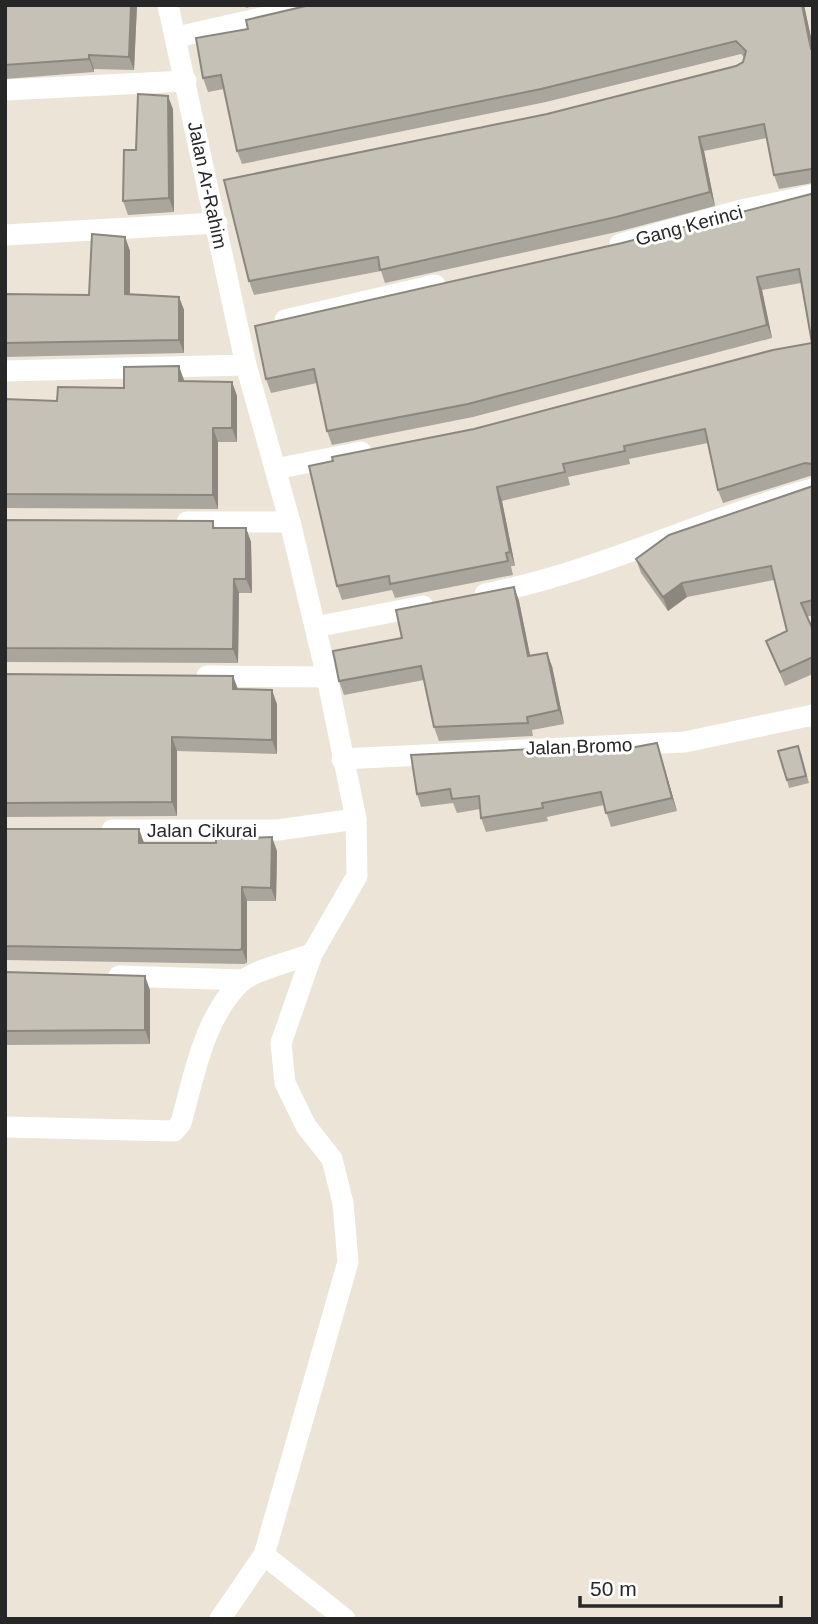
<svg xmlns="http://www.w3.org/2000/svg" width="818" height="1624" font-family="Helvetica,sans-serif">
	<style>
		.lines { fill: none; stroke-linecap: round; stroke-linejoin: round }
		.minor { stroke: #fff; stroke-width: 21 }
		.wall { fill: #aaa69d }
		.shaded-wall { fill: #8b877f }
		.building { fill: #c6c1b6; stroke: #8b877f; stroke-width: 2 }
		.labels { text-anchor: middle; stroke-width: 6; stroke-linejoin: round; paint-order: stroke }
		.street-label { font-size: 19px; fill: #272727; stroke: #fff }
	</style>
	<rect width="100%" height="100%" fill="#ece4d6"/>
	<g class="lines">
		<g class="minor">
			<polyline points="168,5 246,365 290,522 327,677 356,819 357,876 312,954 281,1043 285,1083 306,1126 332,1159 343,1203 348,1262 264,1555 220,1619"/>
			<polyline points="177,37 317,5"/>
			<polyline points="5,90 186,81"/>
			<polyline points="5,235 217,223"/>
			<polyline points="620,244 737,211 813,195"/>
			<polyline points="285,320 435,285"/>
			<polyline points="5,371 246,365"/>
			<polyline points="275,469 361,452"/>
			<polyline points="187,522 290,522"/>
			<path d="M485 594C598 572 702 519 813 489"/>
			<polyline points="315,627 423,606"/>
			<polyline points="207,676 327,677"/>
			<polyline points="342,759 685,742 813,715"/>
			<polyline points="112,830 278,830 356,819"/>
			<polyline points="119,976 243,980"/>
			<path d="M5 1127 174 1131 181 1123C194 1076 204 1016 242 981 255 970 295 960 312 954"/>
			<polyline points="264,1555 345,1619"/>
		</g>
	</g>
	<g class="wall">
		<polygon points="5,5 137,5 134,70 94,69 94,72 5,79"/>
		<polygon points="245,5 257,5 246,8"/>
		<polygon points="310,5 804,5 813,47 813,183 779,189 774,175 767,138 704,151 715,206 621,231 385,283 381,271 254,295 249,281 547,114 736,66 743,62 744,57 741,54 546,102 242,164 237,151 224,89 208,92 203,78 248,29"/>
		<polygon points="173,109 174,212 128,215 123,201 136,150"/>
		<polygon points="813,192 813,476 810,476 723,503 718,490 708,443 629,459 630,464 568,477 570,485 502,501 515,566 511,566 513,575 395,598 392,590 342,600 337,586 474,429 812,343 801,283 762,290 772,338 473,417 332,445 327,431 317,383 271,393 266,379 622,243 811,194"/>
		<polygon points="125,237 130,251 130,294 179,297 184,310 184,353 5,357 5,294 89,295"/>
		<polygon points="184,381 232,382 237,396 237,442 218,442 218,509 5,508 5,399 57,401 124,388"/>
		<polygon points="813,486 813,615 807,617 813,630 813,674 785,686 766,641 787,631 774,580 687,597 668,611 641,573 636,559"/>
		<polygon points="5,520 216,528 246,528 251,542 252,593 239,593 238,663 5,662"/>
		<polygon points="514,587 519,601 530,655 552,666 564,724 532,730 533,736 439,741 434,727 424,680 344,695 339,681 402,638"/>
		<polygon points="5,674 233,676 238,689 277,704 277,754 177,751 177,816 5,817"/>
		<polygon points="630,748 661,756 677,811 611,827 604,805 547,817 548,821 486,832 481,818 480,809 457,813 453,803 421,807 417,794 533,749 534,752 554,753"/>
		<polygon points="801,753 809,783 789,788 787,780"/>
		<polygon points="5,829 139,829 144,843 277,851 276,901 247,901 247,963 244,964 5,960"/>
		<polygon points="5,972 150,990 150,1044 5,1045"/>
	</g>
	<g class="shaded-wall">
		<polygon points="131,5 137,5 134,70 129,57"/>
		<polygon points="802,5 804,5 813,47 813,54"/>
		<polygon points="89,55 94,69 94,72 89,59"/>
		<polygon points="168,96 173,109 174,212 169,198"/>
		<polygon points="699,137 704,151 715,206 710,192"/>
		<polygon points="125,237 130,251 130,308 125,294"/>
		<polygon points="757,277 762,290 772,338 767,325"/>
		<polygon points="179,297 184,310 184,353 179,340"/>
		<polygon points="179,366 184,380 184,394 179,381"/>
		<polygon points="232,382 237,396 237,442 232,428"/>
		<polygon points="213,428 218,442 218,509 213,495"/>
		<polygon points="497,487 502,501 515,566 510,552"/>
		<polygon points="246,528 251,542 252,593 246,579"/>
		<polygon points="234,579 239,593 238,663 233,649"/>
		<polygon points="682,583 687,597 668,611 663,597"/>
		<polygon points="514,587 519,601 533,670 528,656"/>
		<polygon points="547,653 552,666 564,724 559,710"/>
		<polygon points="233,676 238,690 233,689"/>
		<polygon points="272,690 277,704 277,754 272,740"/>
		<polygon points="172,737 177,751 177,816 172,802"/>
		<polygon points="657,743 661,756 677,811 672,798"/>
		<polygon points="139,829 144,843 139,843"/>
		<polygon points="272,837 277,851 276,901 271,888"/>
		<polygon points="242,887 247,901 247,963 242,949"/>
		<polygon points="145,976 150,990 150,1044 145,1030"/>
	</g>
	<g class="building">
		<polygon points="5,5 131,5 129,57 89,55 89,59 5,65"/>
		<polygon points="310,5 802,5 811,49 813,49 813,170 811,169 774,175 764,124 699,137 710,192 616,217 380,270 378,257 249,281 224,180 547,114 736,66 743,62 746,51 736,41 541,89 237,151 221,75 203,78 196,38 248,29 246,20"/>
		<polygon points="138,94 168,96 169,198 123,201 124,150 136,150"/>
		<polygon points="813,192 813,464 805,463 718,490 705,429 624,446 625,451 563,464 565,472 497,487 510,552 506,553 508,561 390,584 389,576 337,586 309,466 333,461 332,457 474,429 773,350 812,343 799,269 757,277 767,325 468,404 327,431 314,369 266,379 255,326 622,243 811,194"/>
		<polygon points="92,234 125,237 125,294 179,297 179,340 5,343 5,294 89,295"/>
		<polygon points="179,366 179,381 232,382 232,428 213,428 213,495 5,494 5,399 57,401 58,387 124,388 124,367"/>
		<polygon points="813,486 813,600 801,603 813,630 813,657 780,672 766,641 787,631 771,566 682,583 663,597 636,559 669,535"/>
		<polygon points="5,520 213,521 213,528 246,528 246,579 234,579 233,649 5,648"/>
		<polygon points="514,587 528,656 547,653 559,710 527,717 528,723 434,727 421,666 339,681 333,651 402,638 396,610"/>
		<polygon points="5,674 233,676 233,689 272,690 272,740 172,737 172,802 5,803"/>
		<polygon points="657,743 672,798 606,813 601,792 542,803 543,808 481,818 479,796 452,799 450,789 417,794 411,755 533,749 533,752 554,753 593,746 629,744 630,748"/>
		<polygon points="798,746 806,776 787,780 778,751"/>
		<polygon points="5,829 139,829 139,843 216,843 216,839 272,837 271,888 242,887 242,949 239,950 5,946"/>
		<polygon points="5,972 145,976 145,1030 5,1031"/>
	</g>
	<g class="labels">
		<g class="street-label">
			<text transform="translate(208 185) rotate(78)" y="7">Jalan Ar-Rahim</text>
			<text transform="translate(689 225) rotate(-15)" y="7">Gang Kerinci</text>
			<text transform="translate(579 746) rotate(-2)" y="7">Jalan Bromo</text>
			<text x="202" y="837">Jalan Cikurai</text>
		</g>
	</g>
	<rect width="818" height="1624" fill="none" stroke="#272727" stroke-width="14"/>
	<path d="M580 1596v10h201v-10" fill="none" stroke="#272727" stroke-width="3.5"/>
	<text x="590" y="1596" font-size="21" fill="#272727" stroke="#ffffff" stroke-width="5" paint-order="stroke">50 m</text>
</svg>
